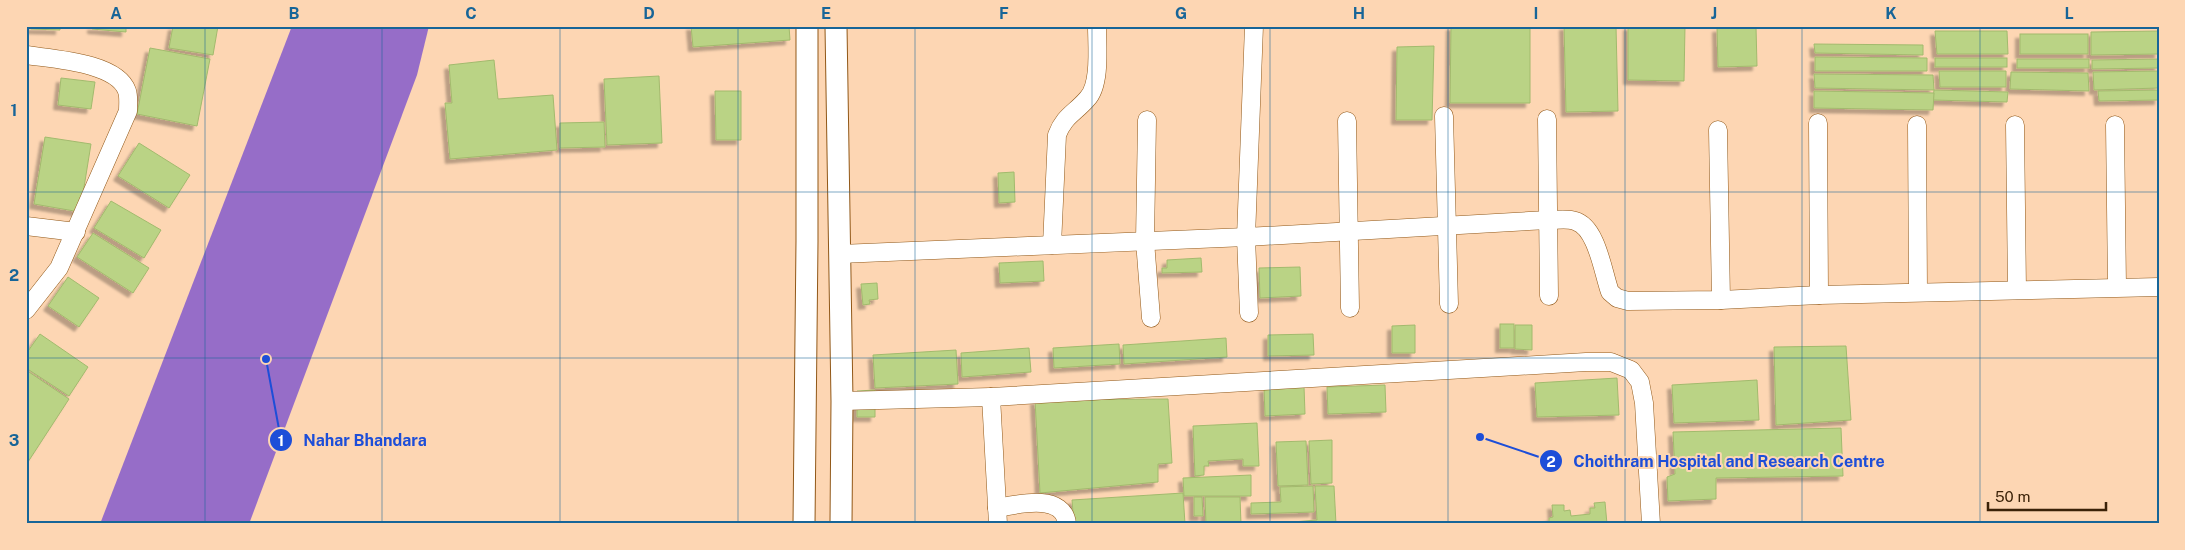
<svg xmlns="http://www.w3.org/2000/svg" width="2185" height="550" font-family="'Public Sans',sans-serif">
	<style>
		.water { fill: #966dc8 }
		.building { fill: #bad385; stroke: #a2ba6d; filter: url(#shadow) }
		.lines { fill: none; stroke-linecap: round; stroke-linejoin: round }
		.minor-casing { stroke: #915818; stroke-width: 19 }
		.major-casing { stroke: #915818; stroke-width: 23 }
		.minor { stroke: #fff; stroke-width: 18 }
		.major { stroke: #fff; stroke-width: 21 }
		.grid { fill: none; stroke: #176598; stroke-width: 1; stroke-opacity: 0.55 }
		.leader { fill: none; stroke: #1d4ed8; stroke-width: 2 }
		.callout-dot { fill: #1d4ed8; stroke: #fdd6b3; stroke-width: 2 }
		.mark-label { font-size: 15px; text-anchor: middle; font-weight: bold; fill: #fff }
		.callout-label { font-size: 16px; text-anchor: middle; font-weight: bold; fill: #1d4ed8; stroke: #fdd6b3; stroke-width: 4; stroke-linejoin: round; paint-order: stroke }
		.neatline { fill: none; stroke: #176598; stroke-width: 2 }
		.grid-label { font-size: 16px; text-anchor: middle; font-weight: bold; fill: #176598 }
	</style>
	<defs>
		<filter id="shadow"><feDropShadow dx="-4.5" dy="4.5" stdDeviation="1" flood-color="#0004"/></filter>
	</defs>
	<rect width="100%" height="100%" fill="#fdd6b3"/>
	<polygon class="water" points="292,26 429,26 417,75 249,524 100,524"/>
	<g class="building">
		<polygon points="31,26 60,26 60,30 31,29"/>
		<polygon points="92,26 126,26 126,32 92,29"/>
		<polygon points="173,26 218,26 213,55 169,48"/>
		<polygon points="691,26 789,26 790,40 693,47"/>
		<polygon points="1451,26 1530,26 1530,103 1450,103"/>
		<polygon points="1564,26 1616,26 1618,111 1566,112"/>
		<polygon points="1628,26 1685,26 1684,81 1628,80"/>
		<polygon points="1756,27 1757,66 1718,67 1717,28"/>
		<polygon points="1935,31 2007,31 2008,54 1937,54"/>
		<polygon points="2159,31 2159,54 2091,55 2091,32"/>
		<rect x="2020" y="34" width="68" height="20"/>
		<polygon points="1814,44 1923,45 1923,55 1815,53"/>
		<polygon points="1434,46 1432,120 1396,120 1397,47"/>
		<polygon points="150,48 210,59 197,126 137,114"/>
		<polygon points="1815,57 1927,58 1927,71 1815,71"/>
		<rect x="1935" y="58" width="72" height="9"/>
		<rect x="2017" y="59" width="72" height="9"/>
		<polygon points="2159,59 2159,68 2092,69 2092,60"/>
		<polygon points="494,60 498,99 553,95 557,150 450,159 445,103 452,103 449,65"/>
		<polygon points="1939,71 2006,71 2006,87 1940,87"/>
		<polygon points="2159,71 2159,88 2094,90 2093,72"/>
		<polygon points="2011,72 2088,73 2089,91 2010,89"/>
		<polygon points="1814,74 1933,75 1934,90 1815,88"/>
		<polygon points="659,76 662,143 607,145 604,79"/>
		<polygon points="61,78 95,82 91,109 58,105"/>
		<polygon points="1934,90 2008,92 2007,102 1933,100"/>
		<polygon points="2159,90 2159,100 2099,101 2098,91"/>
		<polygon points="715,91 741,91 741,140 716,140"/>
		<polygon points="1814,91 1934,93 1933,110 1814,108"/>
		<polygon points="604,122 605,147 560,148 560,123"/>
		<polygon points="45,137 91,144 80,212 34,204"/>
		<polygon points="139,143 190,175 169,208 118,176"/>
		<polygon points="1014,172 1015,202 999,203 998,173"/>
		<polygon points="111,201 161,230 144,258 94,228"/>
		<polygon points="93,233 149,268 133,293 77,257"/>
		<polygon points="1201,258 1202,272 1162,273 1162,268 1167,268 1167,260"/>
		<polygon points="1043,261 1044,281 1000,283 999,263"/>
		<polygon points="1300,267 1301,296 1260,298 1259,268"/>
		<polygon points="68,277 99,298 79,327 48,306"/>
		<polygon points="877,283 878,299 869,300 870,304 863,305 861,284"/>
		<rect x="1500" y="324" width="14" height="24"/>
		<polygon points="1415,325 1415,353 1392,353 1392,326"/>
		<polygon points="1515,325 1532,325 1532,350 1515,349"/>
		<polygon points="40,334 88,367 69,396 26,368 26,354"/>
		<polygon points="1313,334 1314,355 1268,356 1268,335"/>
		<polygon points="1226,338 1227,357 1124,364 1123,345"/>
		<polygon points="1119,344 1120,364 1054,368 1053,348"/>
		<polygon points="1846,346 1851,420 1776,425 1774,347"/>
		<polygon points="1029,348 1031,372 962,377 961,353"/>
		<polygon points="956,350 958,384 875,388 873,355"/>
		<polygon points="26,370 69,399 26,465"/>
		<polygon points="1617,378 1619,415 1537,417 1535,383"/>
		<polygon points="1757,380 1759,420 1674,423 1672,385"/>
		<polygon points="1385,385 1386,412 1328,414 1327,387"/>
		<polygon points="1304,386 1305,414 1265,416 1264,388"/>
		<polygon points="875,390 875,417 857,417 857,391"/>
		<polygon points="1168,399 1172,463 1158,464 1158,482 1040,493 1035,400"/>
		<polygon points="1257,423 1259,466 1243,466 1243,459 1208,461 1209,466 1204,466 1204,475 1195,476 1193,426"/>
		<polygon points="1841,428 1843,476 1716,478 1716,499 1668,501 1667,477 1675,474 1673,432"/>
		<polygon points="1332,440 1332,483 1311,484 1309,441"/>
		<polygon points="1306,441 1308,485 1278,486 1276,442"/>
		<polygon points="1251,475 1251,496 1184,496 1183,478"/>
		<polygon points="1313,486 1314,512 1251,514 1251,503 1281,502 1280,487"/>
		<polygon points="1315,486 1334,486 1336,524 1269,524 1317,520"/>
		<polygon points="1183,493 1185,524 1074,524 1072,500"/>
		<polygon points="1194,497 1202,497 1203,516 1194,516"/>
		<polygon points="1205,497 1240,497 1241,524 1206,524"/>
		<polygon points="1605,502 1607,524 1549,524 1549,518 1553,517 1552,505 1564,505 1564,511 1570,510 1571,516 1590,514 1590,508 1595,508 1594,503"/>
	</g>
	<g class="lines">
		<g class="minor-casing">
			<g id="minor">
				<path d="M26 55C51 59 117 62 127 91 129 97 128 105 128 111L59 268 26 310"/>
				<polyline points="1444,116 1449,304"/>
				<polyline points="1547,119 1549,296"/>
				<polyline points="1147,120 1145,241 1151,318"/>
				<polyline points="1347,121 1350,308"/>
				<polyline points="1818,123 1819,295"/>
				<polyline points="1917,125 1918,292"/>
				<polyline points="2015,125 2017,290"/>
				<polyline points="2115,125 2117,287"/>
				<polyline points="1718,130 1721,300"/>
				<polyline points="26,226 76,232"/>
				<path d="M1052 245 1057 135C1064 116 1075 113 1087 99 1101 85 1097 46 1097 26"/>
				<path d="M840 254 1246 237 1548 220C1556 220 1568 218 1575 221 1597 227 1603 273 1610 292L1617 298 1628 301 1721 300 1819 295 2159 287"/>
				<polyline points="1249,313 1246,237 1254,26"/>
				<polyline points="842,401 991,397"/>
				<path d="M997 508C1018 504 1064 493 1067 524"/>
				<polyline points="998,524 991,397 1586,362 1611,362 1631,370 1640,382 1644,403 1651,524"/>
			</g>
		</g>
		<g class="major-casing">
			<g id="major">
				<polyline points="836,26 842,401 841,524"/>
				<polyline points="804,524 807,241 807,26"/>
			</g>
		</g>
		<use href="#minor" class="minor"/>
		<use href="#major" class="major"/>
	</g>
	<path class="grid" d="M205 26V524M382 26V524M560 26V524M738 26V524M915 26V524M1092 26V524M1270 26V524M1448 26V524M1625 26V524M1802 26V524M1980 26V524M26 192H2159M26 358H2159"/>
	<path class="leader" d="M266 359L281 440M1480 437L1551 461"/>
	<g class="callout-dot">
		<circle cx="266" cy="359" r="5"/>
		<circle cx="1480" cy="437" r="5"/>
		<circle cx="281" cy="440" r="12"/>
		<circle cx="1551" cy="461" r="12"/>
	</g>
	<g class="mark-label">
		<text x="281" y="446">1</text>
		<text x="1551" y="467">2</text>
	</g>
	<g class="callout-label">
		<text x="365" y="446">Nahar Bhandara</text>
		<text x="1729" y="467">Choithram Hospital and Research Centre</text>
	</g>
	<rect width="2185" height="550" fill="none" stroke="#fdd6b3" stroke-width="55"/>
	<path d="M1988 502v8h118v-8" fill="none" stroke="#3b2208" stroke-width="2.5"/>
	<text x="1995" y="502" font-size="15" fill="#3b2208" stroke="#fdd6b3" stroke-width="4" paint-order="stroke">50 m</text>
	<rect x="28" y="28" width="2130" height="494" class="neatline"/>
	<g class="grid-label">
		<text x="116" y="19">A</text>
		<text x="294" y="19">B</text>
		<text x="471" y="19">C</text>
		<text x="649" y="19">D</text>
		<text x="826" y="19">E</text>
		<text x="1004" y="19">F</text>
		<text x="1181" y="19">G</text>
		<text x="1359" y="19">H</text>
		<text x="1536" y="19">I</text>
		<text x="1714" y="19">J</text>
		<text x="1891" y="19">K</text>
		<text x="2069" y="19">L</text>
		<text x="14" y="116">1</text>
		<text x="14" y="281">2</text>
		<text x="14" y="446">3</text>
	</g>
</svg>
